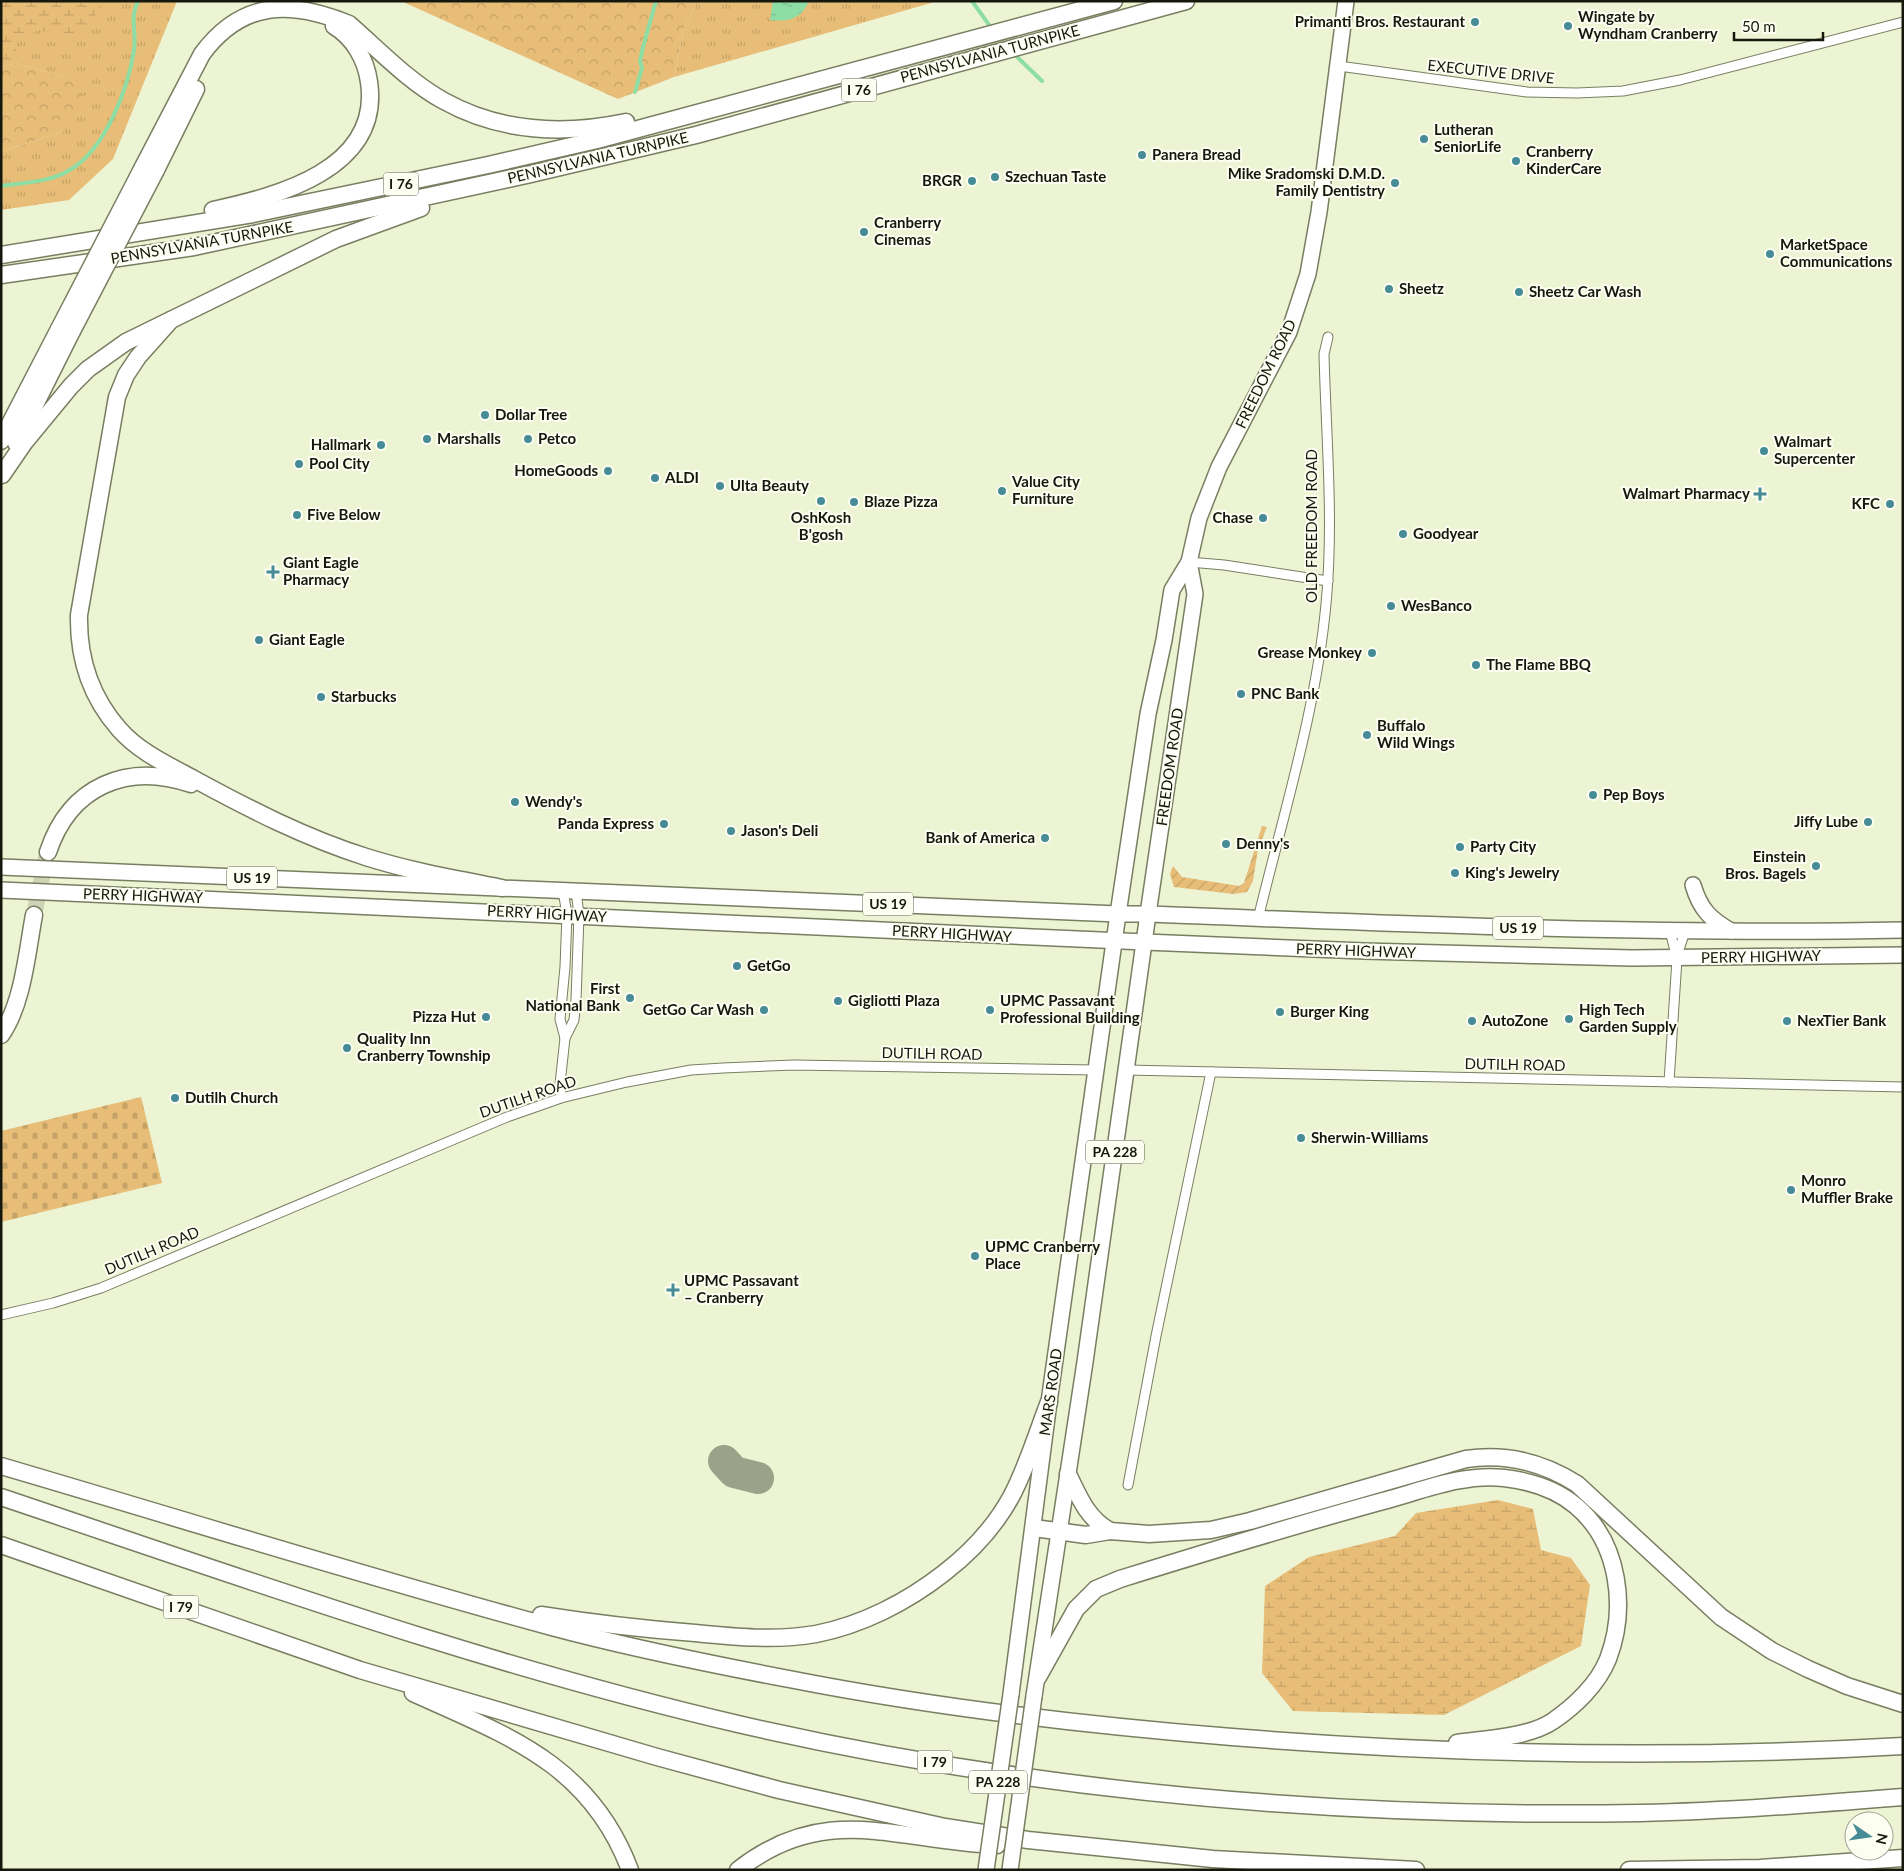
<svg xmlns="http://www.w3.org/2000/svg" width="1904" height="1871" font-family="Lato,sans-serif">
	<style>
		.grass { fill: url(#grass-tufts) }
		.forest { fill: url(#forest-crowns) }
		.wetland { fill: url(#wetland-marsh) }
		.cemetery { fill: url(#cemetery-stones) }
		.garden { fill: url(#garden-furrows) }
		.water { fill: url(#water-ripples) }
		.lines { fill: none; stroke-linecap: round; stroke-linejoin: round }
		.stream { stroke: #8ddda5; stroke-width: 4 }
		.taxiway { stroke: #9ca289; stroke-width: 32 }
		.motorway-tunnel { stroke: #cdd3b5; stroke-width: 16; stroke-dasharray: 16 8; stroke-linecap: butt }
		.minor-casing { stroke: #787e61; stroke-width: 11 }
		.primary-casing { stroke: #787e61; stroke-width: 18 }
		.trunk-casing { stroke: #787e61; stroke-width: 18 }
		.motorway-casing { stroke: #787e61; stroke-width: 19 }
		.minor { stroke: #fff; stroke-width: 9 }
		.primary { stroke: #fff; stroke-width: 15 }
		.trunk { stroke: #fff; stroke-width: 15 }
		.motorway { stroke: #fff; stroke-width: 16 }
		.trunk-bridge-casing { stroke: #787e61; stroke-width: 18; stroke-linecap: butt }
		.motorway-bridge-casing { stroke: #787e61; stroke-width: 19; stroke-linecap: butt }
		.trunk-bridge { stroke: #fff; stroke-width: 15 }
		.motorway-bridge { stroke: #fff; stroke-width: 16 }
		.poi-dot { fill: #468c96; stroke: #fcfef1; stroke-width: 2 }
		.labels { text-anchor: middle; stroke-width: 4; stroke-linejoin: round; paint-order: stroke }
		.shield { fill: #fcfef1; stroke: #5b5d51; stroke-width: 1 }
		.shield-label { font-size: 14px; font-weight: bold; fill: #16180d }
		.poi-label { font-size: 15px; font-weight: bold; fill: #16180d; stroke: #fcfef1; text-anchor: start }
		.street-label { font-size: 15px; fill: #16180d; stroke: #fcfef1 }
	</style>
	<defs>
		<pattern id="grass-tufts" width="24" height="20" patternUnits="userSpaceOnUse" patternTransform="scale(1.25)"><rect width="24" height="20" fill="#e7bd77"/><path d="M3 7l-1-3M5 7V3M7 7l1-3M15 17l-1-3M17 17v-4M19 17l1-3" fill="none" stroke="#c5a266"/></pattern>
		<pattern id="forest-crowns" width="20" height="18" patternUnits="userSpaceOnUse" patternTransform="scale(1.25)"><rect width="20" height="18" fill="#e7bd77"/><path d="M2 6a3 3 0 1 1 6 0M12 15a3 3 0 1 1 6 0" fill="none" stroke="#c5a266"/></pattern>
		<pattern id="wetland-marsh" width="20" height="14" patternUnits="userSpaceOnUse" patternTransform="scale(1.25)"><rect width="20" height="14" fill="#e7bd77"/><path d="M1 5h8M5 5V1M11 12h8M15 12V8" fill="none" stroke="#c5a266"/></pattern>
		<pattern id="cemetery-stones" width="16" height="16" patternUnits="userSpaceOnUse" patternTransform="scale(1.25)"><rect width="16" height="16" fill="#e7bd77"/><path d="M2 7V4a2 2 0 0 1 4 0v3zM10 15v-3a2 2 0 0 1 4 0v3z" fill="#c5a266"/></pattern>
		<pattern id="garden-furrows" width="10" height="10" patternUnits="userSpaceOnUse" patternTransform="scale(1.25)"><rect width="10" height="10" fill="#e7bd77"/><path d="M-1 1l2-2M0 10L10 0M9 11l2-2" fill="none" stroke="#c5a266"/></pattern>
		<pattern id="water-ripples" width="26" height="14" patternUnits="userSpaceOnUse" patternTransform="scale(1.25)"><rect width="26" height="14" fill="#8ddda5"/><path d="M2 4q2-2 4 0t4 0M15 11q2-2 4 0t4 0" fill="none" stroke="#79bd8d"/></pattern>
	</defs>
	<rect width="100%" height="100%" fill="#edf4d3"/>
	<g class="grass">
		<polygon points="1,1 177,1 113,159 69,200 1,210 1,152 64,131 67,78 16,63 1,67"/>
		<polygon points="697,1 938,1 674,77 683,31"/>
	</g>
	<g class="forest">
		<polygon points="401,1 697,1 683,31 674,77 618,99"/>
		<polygon points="16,63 67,78 84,88 64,131 1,152 1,67"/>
	</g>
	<g class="wetland">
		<polygon points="1,1 102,1 85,35 70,39 39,30 17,40 16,63 1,67"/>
		<polygon points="1498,1500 1533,1509 1541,1550 1571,1558 1590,1585 1581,1646 1444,1715 1293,1711 1262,1673 1265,1586 1309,1557 1395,1536 1416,1513"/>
	</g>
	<polygon class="cemetery" points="141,1097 162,1183 1,1222 1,1131"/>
	<polygon class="garden" points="1262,826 1267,827 1258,849 1253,881 1247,892 1234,894 1174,887 1170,874 1173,866 1182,877 1239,886 1244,883"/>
	<path class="water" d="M773 1H809C801 19 789 22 770 20Z"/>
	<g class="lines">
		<g class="stream">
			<polyline points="972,1 992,29"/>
			<polyline points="1013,53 1042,81"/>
			<polyline points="635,92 642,68 640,61 643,47 656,1"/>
			<path d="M1 186C22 183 50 182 68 171 105 151 128 89 134 50 137 32 129 18 138 1"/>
		</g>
		<polyline class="taxiway" points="724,1461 734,1472 758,1478"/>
		<polyline class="motorway-tunnel" points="34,915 47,854"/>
		<g class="minor-casing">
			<g id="minor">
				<polyline points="1339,66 1527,92 1577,93 1623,91 1680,80 1903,22"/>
				<polyline points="1189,562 1224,565 1328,581"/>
				<path d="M1258 919C1283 815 1316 711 1326 604 1334 521 1326 437 1324 354L1328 337"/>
				<polyline points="1677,956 1685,931"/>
				<polyline points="565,1038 574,1020 576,1000 579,915 576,891"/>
				<polyline points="1127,1070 1903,1087"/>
				<polyline points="1669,1082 1677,959 1670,931"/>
				<polyline points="561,1098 560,1084 565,1038 560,1019 565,967 567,914 563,891"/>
				<polyline points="1,1315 53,1303 101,1288 507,1117 561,1098 627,1082 691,1070 723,1068 794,1065 1096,1070"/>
				<polyline points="1128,1485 1156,1336 1211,1072"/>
			</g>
		</g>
		<g class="primary-casing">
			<g id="primary">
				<path d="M1189 562 1195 594 1148 914C1400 924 1651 935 1903 930"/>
				<path d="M1693 885C1700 909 1710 919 1731 931"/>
				<polyline points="1118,914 1148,714 1164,640 1172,590 1189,562 1199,518 1219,467 1289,332 1308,274 1319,212 1346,1"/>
				<polyline points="1145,942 1364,951 1632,958 1903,955"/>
			</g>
		</g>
		<g class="trunk-casing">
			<g id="trunk">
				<polyline points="1,867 1118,914 1148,914 1085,1362 1034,1696"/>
				<polyline points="1,890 1145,942"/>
				<polyline points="1011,1694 1049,1402 1118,914"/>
			</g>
		</g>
		<g class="motorway-casing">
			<g id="motorway">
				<path d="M142 169 202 54C242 0 291 0 349 24 379 50 409 82 444 101 500 132 564 135 626 122"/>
				<polyline points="156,170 196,89"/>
				<path d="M213 210C278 196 382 169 369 82 366 60 354 38 334 26"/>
				<polyline points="1,255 253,214 488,165 597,140 1114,1"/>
				<polyline points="1,275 194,247 531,174 696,135 1186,1"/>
				<path d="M171 320 138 357 126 375 117 397 79 615C78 658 90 696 119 729 139 752 168 765 194 779 249 809 306 838 366 857 410 871 456 879 502 888"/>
				<polyline points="1,441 59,329"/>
				<polyline points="16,443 72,331"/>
				<polyline points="2,475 24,443 71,386 88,369 126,342 336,239 421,208"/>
				<path d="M48 852C70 786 127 762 191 784"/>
				<path d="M1 1035C23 1004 27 952 34 915"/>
				<path d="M1 1466C185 1520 367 1577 552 1627 630 1648 710 1664 789 1679 936 1708 1084 1725 1232 1737 1456 1755 1679 1759 1903 1746"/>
				<path d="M1068 1474C1079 1497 1087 1518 1110 1531"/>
				<path d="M1 1497C245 1579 488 1666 738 1724 1033 1792 1338 1818 1640 1813 1727 1811 1815 1804 1903 1797"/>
				<path d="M1034 1528 1086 1535 1110 1531 1149 1534 1211 1530 1250 1521 1466 1459C1506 1453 1544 1463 1577 1484L1721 1617 1772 1651 1808 1669 1847 1686 1903 1704"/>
				<polyline points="1,1545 360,1670 657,1757 779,1790 945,1827 1028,1840 1213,1859 1416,1870"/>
				<path d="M541 1615C592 1623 643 1629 695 1633 735 1637 776 1641 816 1634 862 1625 907 1602 944 1573 970 1553 995 1526 1011 1497 1027 1467 1037 1433 1049 1402"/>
				<path d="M1038 1677 1076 1609 1096 1589 1120 1579C1207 1552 1295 1525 1383 1501 1421 1491 1464 1473 1504 1478 1530 1481 1556 1489 1576 1506 1620 1543 1627 1609 1608 1659 1598 1684 1575 1706 1553 1721 1530 1737 1485 1739 1457 1743"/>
				<path d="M413 1693C508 1736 590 1764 630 1870"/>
				<path d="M738 1870C827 1800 899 1842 997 1845"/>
				<polyline points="1629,1870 1760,1868 1903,1858"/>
			</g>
		</g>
		<use href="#minor" class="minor"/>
		<use href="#primary" class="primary"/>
		<use href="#trunk" class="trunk"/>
		<use href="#motorway" class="motorway"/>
		<g class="trunk-bridge-casing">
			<g id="trunk-bridge">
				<polyline points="986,1870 1011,1694"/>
				<polyline points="1010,1870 1034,1696"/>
			</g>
		</g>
		<g class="motorway-bridge-casing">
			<g id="motorway-bridge">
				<polyline points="59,329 142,169"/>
				<polyline points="72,331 156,170"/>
			</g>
		</g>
		<use href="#trunk-bridge" class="trunk-bridge"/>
		<use href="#motorway-bridge" class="motorway-bridge"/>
	</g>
	<g class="poi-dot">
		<circle cx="1475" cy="22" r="5"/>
		<circle cx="1568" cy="26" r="5"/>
		<circle cx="1424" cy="139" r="5"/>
		<circle cx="1142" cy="155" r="5"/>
		<circle cx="1516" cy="161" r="5"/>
		<circle cx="995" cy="177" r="5"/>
		<circle cx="972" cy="181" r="5"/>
		<circle cx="1395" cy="183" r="5"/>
		<circle cx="864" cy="232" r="5"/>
		<circle cx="1770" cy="254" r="5"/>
		<circle cx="1389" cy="289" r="5"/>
		<circle cx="1519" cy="292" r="5"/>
		<circle cx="485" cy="415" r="5"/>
		<circle cx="427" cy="439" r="5"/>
		<circle cx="528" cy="439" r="5"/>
		<circle cx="381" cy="445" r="5"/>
		<circle cx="1764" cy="451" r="5"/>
		<circle cx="299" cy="464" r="5"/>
		<circle cx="608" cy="471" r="5"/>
		<circle cx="655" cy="478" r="5"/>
		<circle cx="720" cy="486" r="5"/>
		<circle cx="1002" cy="491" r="5"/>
		<path d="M1757.5 486.5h5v5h5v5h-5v5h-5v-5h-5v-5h5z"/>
		<circle cx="821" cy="501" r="5"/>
		<circle cx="854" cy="502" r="5"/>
		<circle cx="1890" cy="504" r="5"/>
		<circle cx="297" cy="515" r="5"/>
		<circle cx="1263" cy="518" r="5"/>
		<circle cx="1403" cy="534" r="5"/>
		<path d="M270.5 564.5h5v5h5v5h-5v5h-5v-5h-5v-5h5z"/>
		<circle cx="1391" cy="606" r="5"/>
		<circle cx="259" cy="640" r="5"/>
		<circle cx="1372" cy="653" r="5"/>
		<circle cx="1476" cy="665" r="5"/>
		<circle cx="1241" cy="694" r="5"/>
		<circle cx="321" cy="697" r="5"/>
		<circle cx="1367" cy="735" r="5"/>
		<circle cx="1593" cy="795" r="5"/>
		<circle cx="515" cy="802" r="5"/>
		<circle cx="1868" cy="822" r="5"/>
		<circle cx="664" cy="824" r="5"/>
		<circle cx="731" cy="831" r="5"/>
		<circle cx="1045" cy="838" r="5"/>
		<circle cx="1226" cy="844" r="5"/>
		<circle cx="1460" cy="847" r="5"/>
		<circle cx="1816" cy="866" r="5"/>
		<circle cx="1455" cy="873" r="5"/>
		<circle cx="737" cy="966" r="5"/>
		<circle cx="630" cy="998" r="5"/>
		<circle cx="838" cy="1001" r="5"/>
		<circle cx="764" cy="1010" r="5"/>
		<circle cx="990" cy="1010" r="5"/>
		<circle cx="1280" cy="1012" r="5"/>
		<circle cx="486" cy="1017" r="5"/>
		<circle cx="1569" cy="1019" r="5"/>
		<circle cx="1472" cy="1021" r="5"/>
		<circle cx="1787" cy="1021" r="5"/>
		<circle cx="347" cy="1048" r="5"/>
		<circle cx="175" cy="1098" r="5"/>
		<circle cx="1301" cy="1138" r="5"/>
		<circle cx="1791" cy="1190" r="5"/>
		<circle cx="975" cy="1256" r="5"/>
		<path d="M670.5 1282.5h5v5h5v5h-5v5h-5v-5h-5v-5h5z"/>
	</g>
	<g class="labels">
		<g class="shield">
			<rect x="841.5" y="78.5" width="35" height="23" rx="4"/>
			<rect x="383.5" y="172.5" width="35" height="23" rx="4"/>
			<rect x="227" y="866.5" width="50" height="23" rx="4"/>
			<rect x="863" y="892.5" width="50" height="23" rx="4"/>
			<rect x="1493" y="916.5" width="50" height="23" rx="4"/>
			<rect x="1086" y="1140.5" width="58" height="23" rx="4"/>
			<rect x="163.5" y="1595.5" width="35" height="23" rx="4"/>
			<rect x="917.5" y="1750.5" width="35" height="23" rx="4"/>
			<rect x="969" y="1770.5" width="58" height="23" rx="4"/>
		</g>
		<g class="shield-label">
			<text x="859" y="95">I 76</text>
			<text x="401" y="189">I 76</text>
			<text x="252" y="883">US 19</text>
			<text x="888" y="909">US 19</text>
			<text x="1518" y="933">US 19</text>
			<text x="1115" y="1157">PA 228</text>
			<text x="181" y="1612">I 79</text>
			<text x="935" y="1767">I 79</text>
			<text x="998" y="1787">PA 228</text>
		</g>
		<g class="poi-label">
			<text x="1578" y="22">Wingate by<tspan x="1578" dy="17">Wyndham Cranberry</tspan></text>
			<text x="1465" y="27" text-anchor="end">Primanti Bros. Restaurant</text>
			<text x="1434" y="135">Lutheran<tspan x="1434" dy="17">SeniorLife</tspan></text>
			<text x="1526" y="157">Cranberry<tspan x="1526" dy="17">KinderCare</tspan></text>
			<text x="1152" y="160">Panera Bread</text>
			<text x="1385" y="179" text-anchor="end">Mike Sradomski D.M.D.<tspan x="1385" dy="17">Family Dentistry</tspan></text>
			<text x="1005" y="182">Szechuan Taste</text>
			<text x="962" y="186" text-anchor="end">BRGR</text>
			<text x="874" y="228">Cranberry<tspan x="874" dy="17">Cinemas</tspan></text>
			<text x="1780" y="250">MarketSpace<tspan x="1780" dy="17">Communications</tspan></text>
			<text x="1399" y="294">Sheetz</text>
			<text x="1529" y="297">Sheetz Car Wash</text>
			<text x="495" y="420">Dollar Tree</text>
			<text x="437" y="444">Marshalls</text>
			<text x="538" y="444">Petco</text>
			<text x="1774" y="447">Walmart<tspan x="1774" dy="17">Supercenter</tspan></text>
			<text x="371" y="450" text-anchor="end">Hallmark</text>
			<text x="309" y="469">Pool City</text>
			<text x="598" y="476" text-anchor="end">HomeGoods</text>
			<text x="665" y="483">ALDI</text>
			<text x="1012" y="487">Value City<tspan x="1012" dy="17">Furniture</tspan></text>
			<text x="730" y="491">Ulta Beauty</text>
			<text x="1750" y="499" text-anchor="end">Walmart Pharmacy</text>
			<text x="864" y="507">Blaze Pizza</text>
			<text x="1880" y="509" text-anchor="end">KFC</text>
			<text x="307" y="520">Five Below</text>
			<text x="821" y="523" text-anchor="middle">OshKosh<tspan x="821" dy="17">B'gosh</tspan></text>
			<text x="1253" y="523" text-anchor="end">Chase</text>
			<text x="1413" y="539">Goodyear</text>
			<text x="283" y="568">Giant Eagle<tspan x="283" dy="17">Pharmacy</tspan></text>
			<text x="1401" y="611">WesBanco</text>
			<text x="269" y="645">Giant Eagle</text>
			<text x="1362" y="658" text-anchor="end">Grease Monkey</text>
			<text x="1486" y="670">The Flame BBQ</text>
			<text x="1251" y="699">PNC Bank</text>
			<text x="331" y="702">Starbucks</text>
			<text x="1377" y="731">Buffalo<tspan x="1377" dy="17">Wild Wings</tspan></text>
			<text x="1603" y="800">Pep Boys</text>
			<text x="525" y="807">Wendy's</text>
			<text x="1858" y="827" text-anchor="end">Jiffy Lube</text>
			<text x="654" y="829" text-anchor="end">Panda Express</text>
			<text x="741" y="836">Jason's Deli</text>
			<text x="1035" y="843" text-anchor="end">Bank of America</text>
			<text x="1236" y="849">Denny's</text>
			<text x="1470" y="852">Party City</text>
			<text x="1806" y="862" text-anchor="end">Einstein<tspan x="1806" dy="17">Bros. Bagels</tspan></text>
			<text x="1465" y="878">King's Jewelry</text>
			<text x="747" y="971">GetGo</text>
			<text x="620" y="994" text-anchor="end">First<tspan x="620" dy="17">National Bank</tspan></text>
			<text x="848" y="1006">Gigliotti Plaza</text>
			<text x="1000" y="1006">UPMC Passavant<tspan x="1000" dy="17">Professional Building</tspan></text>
			<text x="754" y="1015" text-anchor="end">GetGo Car Wash</text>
			<text x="1579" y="1015">High Tech<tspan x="1579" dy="17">Garden Supply</tspan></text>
			<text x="1290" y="1017">Burger King</text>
			<text x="476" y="1022" text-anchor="end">Pizza Hut</text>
			<text x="1482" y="1026">AutoZone</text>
			<text x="1797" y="1026">NexTier Bank</text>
			<text x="357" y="1044">Quality Inn<tspan x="357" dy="17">Cranberry Township</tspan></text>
			<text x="185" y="1103">Dutilh Church</text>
			<text x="1311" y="1143">Sherwin-Williams</text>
			<text x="1801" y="1186">Monro<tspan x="1801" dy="17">Muffler Brake</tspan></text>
			<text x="985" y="1252">UPMC Cranberry<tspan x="985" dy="17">Place</tspan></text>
			<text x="684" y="1286">UPMC Passavant<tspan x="684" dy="17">– Cranberry</tspan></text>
		</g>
		<g class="street-label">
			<text transform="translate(990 54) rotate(-15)" y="5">PENNSYLVANIA TURNPIKE</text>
			<text transform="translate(1491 72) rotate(6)" y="5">EXECUTIVE DRIVE</text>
			<text transform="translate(598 158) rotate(-13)" y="5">PENNSYLVANIA TURNPIKE</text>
			<text transform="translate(202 243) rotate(-10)" y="5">PENNSYLVANIA TURNPIKE</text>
			<text transform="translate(1266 374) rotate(-64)" y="5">FREEDOM ROAD</text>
			<text transform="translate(1312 526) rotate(-90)" y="5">OLD FREEDOM ROAD</text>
			<text transform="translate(1170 767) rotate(-82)" y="5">FREEDOM ROAD</text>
			<text transform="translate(143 896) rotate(2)" y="5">PERRY HIGHWAY</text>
			<text transform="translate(547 914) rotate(3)" y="5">PERRY HIGHWAY</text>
			<text transform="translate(952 934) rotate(3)" y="5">PERRY HIGHWAY</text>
			<text transform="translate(1356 951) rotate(2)" y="5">PERRY HIGHWAY</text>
			<text transform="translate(1761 957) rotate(-1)" y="5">PERRY HIGHWAY</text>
			<text transform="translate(932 1054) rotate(1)" y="5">DUTILH ROAD</text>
			<text transform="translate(1515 1065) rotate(1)" y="5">DUTILH ROAD</text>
			<text transform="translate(528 1097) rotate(-19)" y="5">DUTILH ROAD</text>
			<text transform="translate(152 1251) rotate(-23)" y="5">DUTILH ROAD</text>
			<text transform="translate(1051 1392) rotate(-82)" y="5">MARS ROAD</text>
		</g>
	</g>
	<rect width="1904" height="1871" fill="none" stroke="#16180d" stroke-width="5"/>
	<g transform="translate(1869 1836) rotate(103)"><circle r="24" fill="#fcfef1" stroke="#a0a296"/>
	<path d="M0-4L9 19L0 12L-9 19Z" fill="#468c96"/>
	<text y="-8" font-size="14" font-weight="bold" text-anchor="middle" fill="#16180d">N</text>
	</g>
	<path d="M1734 32v8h89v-8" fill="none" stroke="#16180d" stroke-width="2.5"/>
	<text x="1742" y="32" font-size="15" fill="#16180d" stroke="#fcfef1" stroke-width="4" paint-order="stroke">50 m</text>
</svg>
